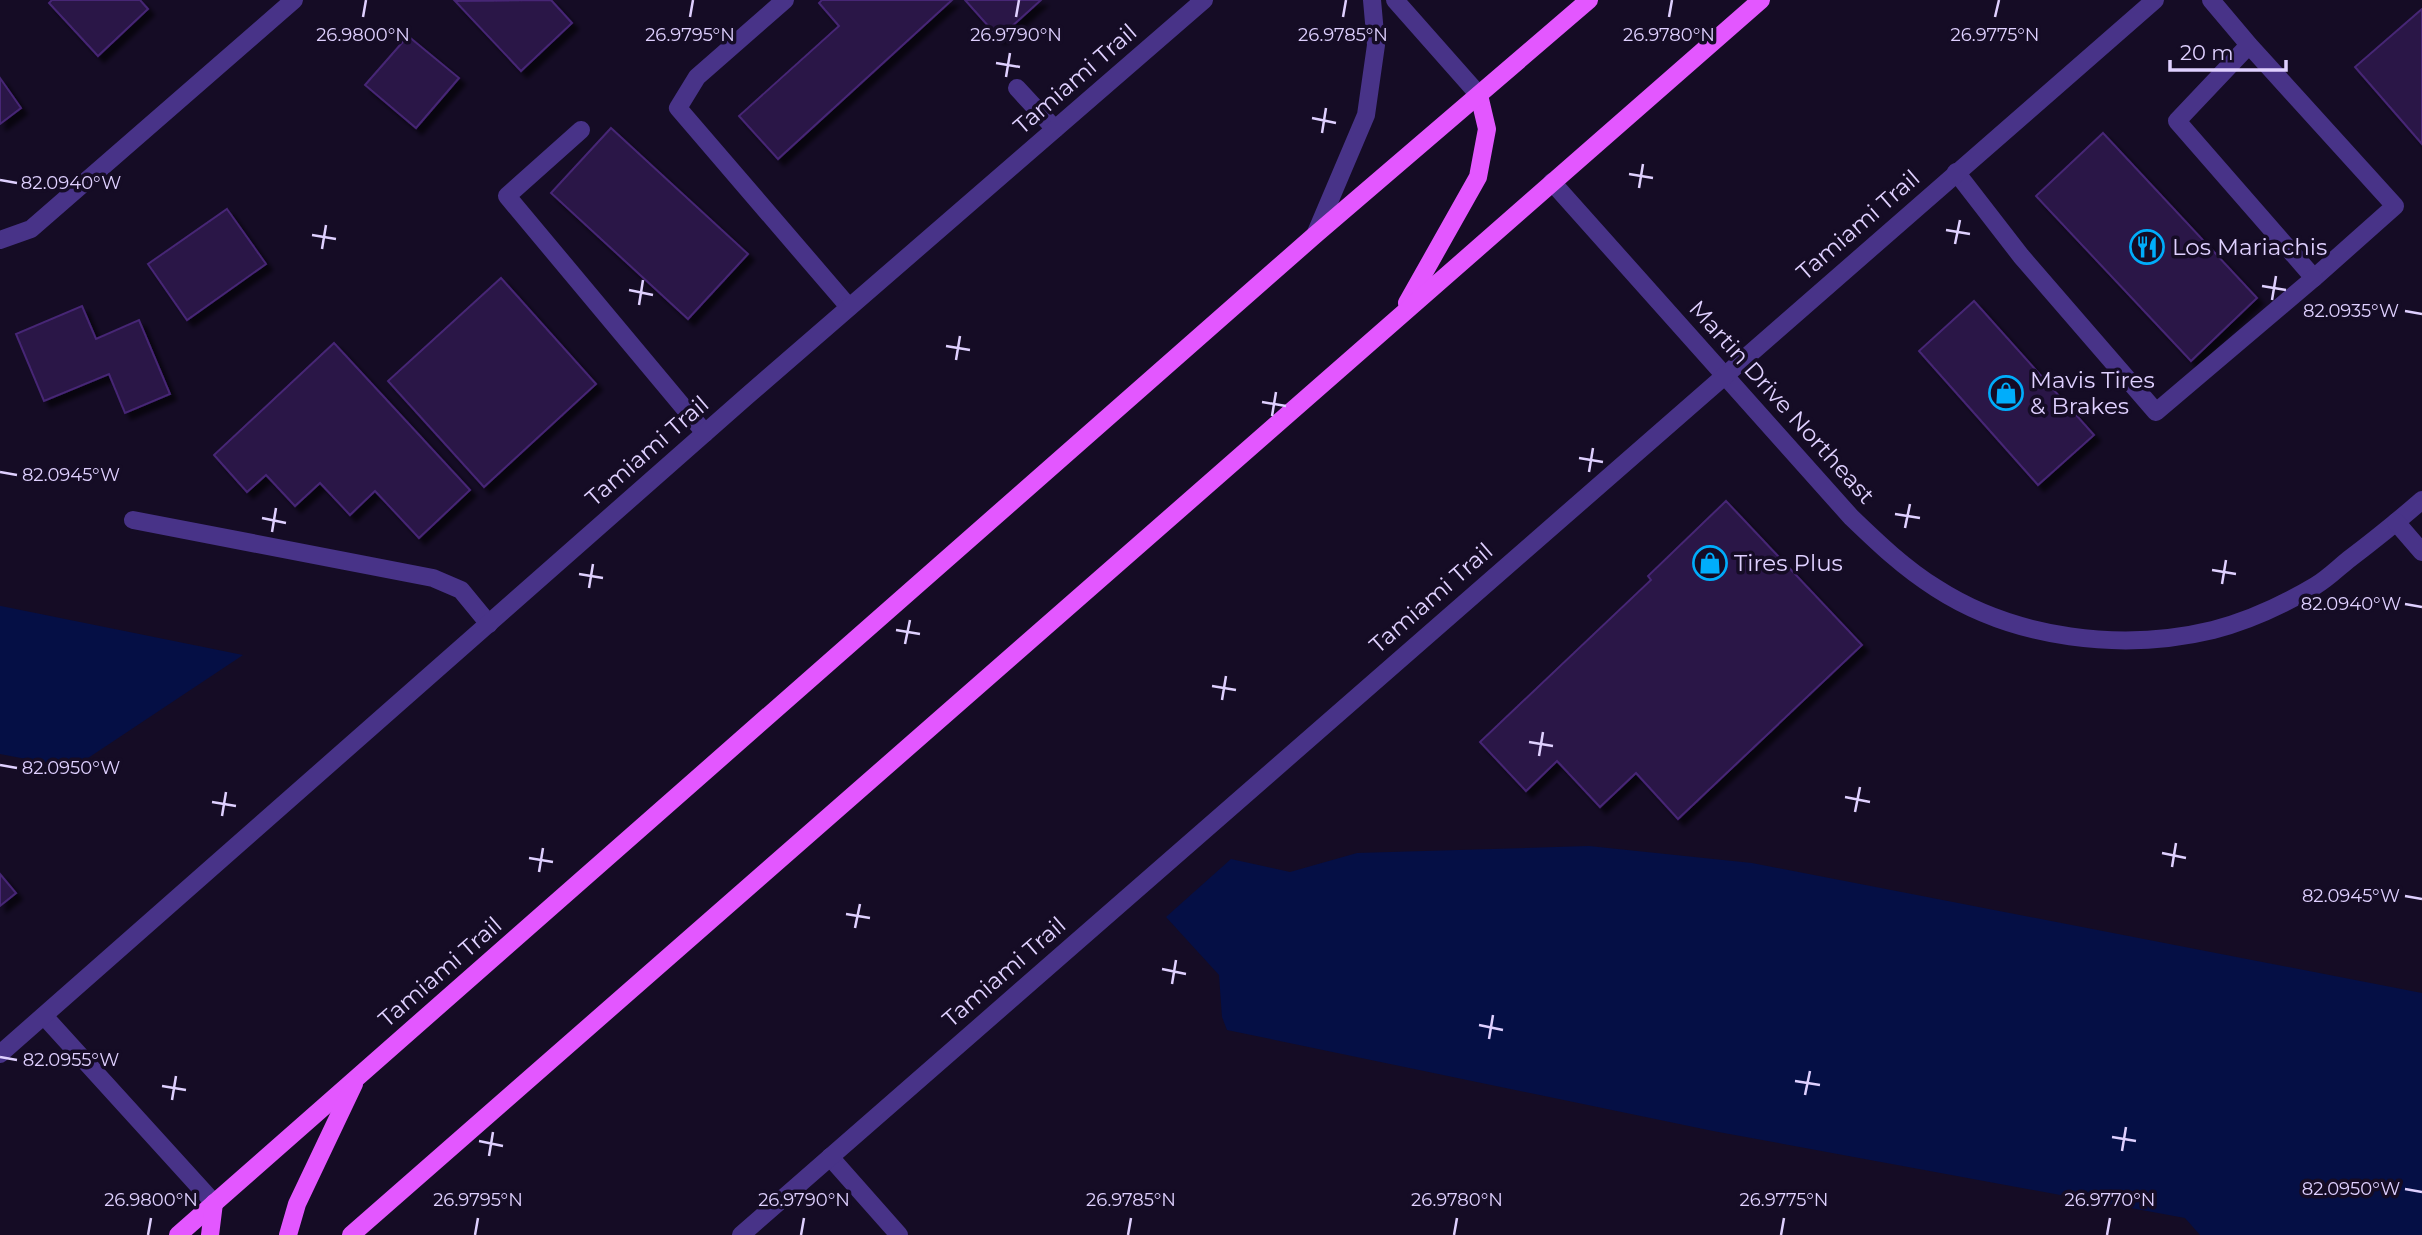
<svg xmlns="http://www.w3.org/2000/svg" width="2422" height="1235" font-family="Montserrat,sans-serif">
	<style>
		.water { fill: #050f45 }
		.building { fill: #2a1647; stroke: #462675; stroke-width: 2; filter: url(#shadow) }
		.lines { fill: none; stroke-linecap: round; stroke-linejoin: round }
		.minor { stroke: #483388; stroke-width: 18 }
		.major { stroke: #e357ff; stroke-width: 18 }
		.ticks { fill: none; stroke: #dfd0ff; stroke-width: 2.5 }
		.labels { text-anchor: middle; stroke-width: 7; stroke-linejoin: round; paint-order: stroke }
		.street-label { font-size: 23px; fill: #dfd0ff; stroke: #150c25 }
		.poi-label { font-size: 23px; fill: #dfd0ff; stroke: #150c25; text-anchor: start }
		.ticks-label { font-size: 18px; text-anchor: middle; fill: #dfd0ff; stroke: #150c25; stroke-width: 7; stroke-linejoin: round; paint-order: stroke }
	</style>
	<defs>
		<filter id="shadow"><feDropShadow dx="6" dy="6" stdDeviation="2" flood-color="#0009"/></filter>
	</defs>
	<rect width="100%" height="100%" fill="#150c25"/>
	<g class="water">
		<polygon points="0,606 1,606 243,655 73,768 0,754"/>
		<polygon points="1589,846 1752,863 2422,993 2422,1235 2200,1235 2185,1218 1713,1131 1227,1030 1222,1017 1219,975 1166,917 1231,859 1290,872 1357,853"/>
	</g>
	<g class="building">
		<polygon points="52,0 140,0 148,9 98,56 49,3"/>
		<polygon points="551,0 572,23 521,71 455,1"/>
		<polygon points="822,0 952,0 778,159 739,116 839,26 819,3"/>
		<polygon points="965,0 1041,0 999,38"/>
		<polygon points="2422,9 2422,144 2355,67"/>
		<polygon points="408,36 459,78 416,128 365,85"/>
		<polygon points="0,78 21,108 0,124"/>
		<polygon points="611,128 748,254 688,319 551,193"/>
		<polygon points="2103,133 2257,298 2191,361 2036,196"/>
		<polygon points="227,209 266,264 187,320 148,264"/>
		<polygon points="501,278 596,384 484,487 388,381"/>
		<polygon points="1974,301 2094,435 2038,485 1919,351"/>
		<polygon points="82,306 96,339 139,320 170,394 125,413 109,374 44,401 16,334"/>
		<polygon points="334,343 470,490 419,538 375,491 350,515 320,483 295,506 266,475 247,492 214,455"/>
		<polygon points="1726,501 1862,645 1678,819 1636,773 1600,807 1557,761 1526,791 1480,742 1651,580 1648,576"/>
		<polygon points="0,874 16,893 0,906"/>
	</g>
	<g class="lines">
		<g class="minor">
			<polyline points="785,0 697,77 678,108 849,307"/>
			<polyline points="1395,0 1479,95"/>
			<polyline points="2211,0 2249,45 2395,206 2314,278 2177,121 2249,45"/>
			<polyline points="1017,88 1055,129"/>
			<polyline points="581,130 507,196 705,433"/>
			<polyline points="1956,172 2021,256 2156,412 2314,278"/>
			<path d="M1552 182 1851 517C1878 543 1904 568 1936 588 2015 639 2122 652 2213 630 2248 621 2283 605 2315 586 2327 579 2337 569 2348 560 2373 541 2398 521 2422 500"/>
			<polyline points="1315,235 1366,115 1376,45 1372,0"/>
			<polyline points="0,240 31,229 294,0"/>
			<polyline points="133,520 433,578 461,590 489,624"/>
			<polyline points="2396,522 2422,552"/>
			<polyline points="44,1016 214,1203"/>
			<polyline points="0,1054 747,396 1204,0"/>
			<polyline points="830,1157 899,1235"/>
			<polyline points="741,1235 2155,0"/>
		</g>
		<g class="major">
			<polyline points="1407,303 1478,177 1487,129 1479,95"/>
			<polyline points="178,1235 1315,235 1589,0"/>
			<polyline points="210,1235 214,1203"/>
			<polyline points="288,1235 297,1204 354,1084"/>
			<polyline points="351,1235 1761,0"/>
		</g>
	</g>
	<path class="ticks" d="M363 17 366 0M690 17 693 0M1016 17 1019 0M1343 17 1346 0M1669 17 1672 0M1995 17 1999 0M996 63 1020 67M1006 77 1010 53M1312 118 1336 123M1322 133 1326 108M1629 174 1653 178M0 180 17 183M1639 188 1643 164M1946 230 1970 234M312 235 336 239M1955 244 1960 220M322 249 326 225M2262 286 2286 290M629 290 653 295M2272 300 2276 276M639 305 643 280M2405 311 2422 314M946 346 970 350M956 360 960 336M1262 402 1286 406M1272 416 1276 392M1579 458 1603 462M0 472 17 475M1589 472 1593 448M1895 514 1920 518M262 518 286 523M1905 528 1910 504M272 532 276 508M2212 570 2236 574M579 574 603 578M2222 584 2226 560M589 588 593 564M2405 604 2422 607M896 630 920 634M905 644 910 620M1212 686 1236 690M1222 700 1226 676M1529 742 1553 746M1539 756 1543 732M0 765 17 768M1845 797 1870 802M212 802 236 806M1855 812 1860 787M222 816 226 792M2162 853 2186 858M529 858 553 862M2172 867 2176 843M539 872 543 848M2405 896 2422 899M846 914 870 918M855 928 860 904M1162 969 1186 974M1172 984 1176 960M1479 1025 1503 1030M1489 1039 1493 1015M0 1057 17 1060M1795 1081 1820 1085M162 1086 186 1090M1805 1095 1810 1071M172 1100 176 1076M2112 1137 2136 1141M479 1141 503 1146M2122 1151 2126 1127M489 1156 493 1132M2405 1189 2422 1192M148 1235 151 1218M475 1235 478 1218M801 1235 804 1218M1128 1235 1131 1218M1454 1235 1457 1218M1781 1235 1784 1218M2107 1235 2110 1218"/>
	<defs>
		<g id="restaurant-ring" transform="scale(1.75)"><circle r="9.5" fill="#150c25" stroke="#00adfb" stroke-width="1.5"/><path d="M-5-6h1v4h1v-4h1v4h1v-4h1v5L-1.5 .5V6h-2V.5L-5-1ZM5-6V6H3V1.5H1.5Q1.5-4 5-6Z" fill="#00adfb"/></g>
		<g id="shop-ring" transform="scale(1.75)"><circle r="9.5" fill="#150c25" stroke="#00adfb" stroke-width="1.5"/><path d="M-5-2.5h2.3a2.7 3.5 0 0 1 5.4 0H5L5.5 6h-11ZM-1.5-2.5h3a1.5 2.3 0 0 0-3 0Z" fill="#00adfb"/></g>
	</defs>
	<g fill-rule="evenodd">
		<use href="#restaurant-ring" x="2147" y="247"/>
		<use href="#shop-ring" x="2006" y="393"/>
		<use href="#shop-ring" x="1710" y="563"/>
	</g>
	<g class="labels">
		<g class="street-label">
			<text transform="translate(1075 79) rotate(-41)" y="8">Tamiami Trail</text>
			<text transform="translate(1858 225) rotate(-41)" y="8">Tamiami Trail</text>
			<text transform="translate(1782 402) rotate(48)" y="8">Martin Drive Northeast</text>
			<text transform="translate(647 451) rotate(-41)" y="8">Tamiami Trail</text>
			<text transform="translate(1431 598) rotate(-41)" y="8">Tamiami Trail</text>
			<text transform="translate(440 972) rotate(-41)" y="8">Tamiami Trail</text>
			<text transform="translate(1004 972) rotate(-41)" y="8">Tamiami Trail</text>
		</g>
		<g class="poi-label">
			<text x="2172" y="255">Los Mariachis</text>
			<text x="2030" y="388">Mavis Tires<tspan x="2030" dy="26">&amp; Brakes</tspan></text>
			<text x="1734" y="571">Tires Plus</text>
		</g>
	</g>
	<g class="ticks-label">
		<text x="363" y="41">26.9800°N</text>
		<text x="690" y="41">26.9795°N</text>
		<text x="1016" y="41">26.9790°N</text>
		<text x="1343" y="41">26.9785°N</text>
		<text x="1669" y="41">26.9780°N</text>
		<text x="1995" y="41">26.9775°N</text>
		<text x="71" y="189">82.0940°W</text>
		<text x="2351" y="317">82.0935°W</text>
		<text x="71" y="481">82.0945°W</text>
		<text x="2351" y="610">82.0940°W</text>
		<text x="71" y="774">82.0950°W</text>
		<text x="2351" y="902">82.0945°W</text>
		<text x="71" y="1066">82.0955°W</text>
		<text x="2351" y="1195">82.0950°W</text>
		<text x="151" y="1206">26.9800°N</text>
		<text x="478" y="1206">26.9795°N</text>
		<text x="804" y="1206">26.9790°N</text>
		<text x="1131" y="1206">26.9785°N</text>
		<text x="1457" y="1206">26.9780°N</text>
		<text x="1784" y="1206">26.9775°N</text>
		<text x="2110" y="1206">26.9770°N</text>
	</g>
	<path d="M2170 60v10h116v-10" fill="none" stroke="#dfd0ff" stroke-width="3.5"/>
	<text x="2180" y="60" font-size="21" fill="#dfd0ff" stroke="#150c25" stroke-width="5" paint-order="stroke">20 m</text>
</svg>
